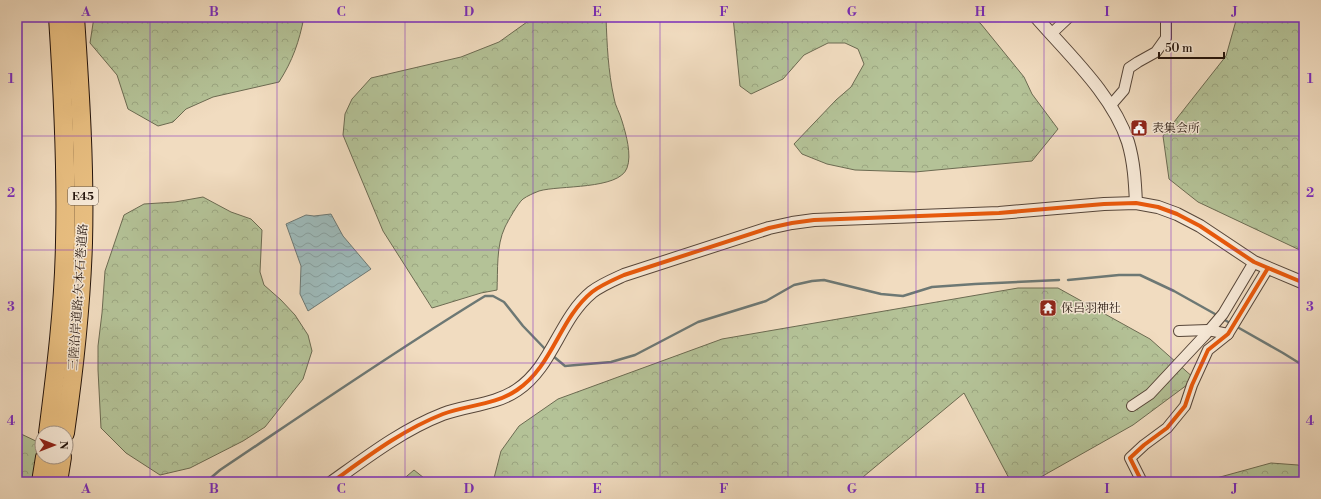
<svg xmlns="http://www.w3.org/2000/svg" width="1321" height="499" font-family="'Libre Bodoni','Noto Serif JP',serif">
	<style>
		.forest { fill: url(#forest-crowns); stroke: #6c6b52 }
		.water { fill: url(#water-waves); stroke: #6d7874 }
		.lines { fill: none; stroke-linecap: round; stroke-linejoin: round }
		.stream { stroke: #6d7874; stroke-width: 2.5 }
		.minor-casing { stroke: #574639; stroke-width: 12 }
		.tertiary-casing { stroke: #574639; stroke-width: 14 }
		.motorway-casing { stroke: #24140c; stroke-width: 20 }
		.minor { stroke: #f6e8d6; stroke-width: 10 }
		.tertiary { stroke: #f6e8d6; stroke-width: 12 }
		.motorway { stroke: #e8be80; stroke-width: 18 }
		.cycleway-casing { stroke: #f6e8d6; stroke-width: 6 }
		.cycleway { stroke: #e8590c; stroke-width: 4 }
		.grid { fill: none; stroke: #7b2cbf; stroke-width: 1; stroke-opacity: 0.55 }
		.labels { text-anchor: middle; stroke-width: 3; stroke-linejoin: round; paint-order: stroke }
		.shield { fill: #f6e8d6; stroke: #635449; stroke-width: 1 }
		.shield-label { font-size: 11px; font-weight: bold; fill: #24140c }
		.poi-label { font-size: 12px; fill: #24140c; stroke: #f6e8d6; text-anchor: start }
		.street-label { font-size: 12px; fill: #24140c; stroke: #f6e8d6 }
		.neatline { fill: none; stroke: #7b2cbf; stroke-width: 1.5 }
		.grid-label { font-size: 13px; text-anchor: middle; font-weight: bold; fill: #7b2cbf }
	</style>
	<defs>
		<pattern id="forest-crowns" width="20" height="18" patternUnits="userSpaceOnUse"><rect width="20" height="18" fill="#b4c297"/><path d="M2 6a3 3 0 1 1 6 0M12 15a3 3 0 1 1 6 0" fill="none" stroke="#9ba681"/></pattern>
		<pattern id="water-waves" width="16" height="10" patternUnits="userSpaceOnUse"><rect width="16" height="10" fill="#9dbaba"/><path d="M0 5q4-4 8 0t8 0" fill="none" stroke="#879f9f"/></pattern>
	</defs>
	<rect width="100%" height="100%" fill="#f1dcc0"/>
	<filter id="stains"><feTurbulence type="fractalNoise" baseFrequency=".005" numOctaves="4"/><feColorMatrix values="0 0 0 0 .2 0 0 0 0 .09 0 0 0 0 .02 0 0 0 .5 -.17"/></filter>
	<radialGradient id="worn" r=".72"><stop offset=".6" stop-color="#630" stop-opacity="0"/><stop offset="1" stop-color="#630" stop-opacity=".3"/></radialGradient>
	<g class="forest">
		<path d="M94 17H304C299 42 293 60 279 82L213 97 186 109 173 122 158 126 128 109 117 75 90 43Z"/>
		<path d="M534 17H606C607 44 608 71 614 98 615 106 620 113 622 121 626 134 632 155 627 168 619 190 559 185 539 191 534 193 527 196 523 199 518 203 508 221 505 227 496 246 498 270 497 290L481 293 432 308 383 231 343 135 345 114 352 99 371 78 461 57 499 42Z"/>
		<polygon points="733,17 973,17 981,24 1024,77 1032,94 1058,129 1032,161 915,172 855,170 827,164 802,154 794,144 836,100 851,87 864,64 858,49 845,43 828,43 804,55 783,79 751,94 740,86"/>
		<polygon points="1237,17 1304,17 1304,252 1198,202 1169,179 1163,136 1226,56"/>
		<polygon points="203,197 231,212 251,219 262,230 260,272 264,285 281,300 295,315 308,335 312,351 303,379 265,427 243,441 190,468 160,475 126,453 101,428 98,370 98,346 102,313 105,271 124,215 144,204 175,202"/>
		<polygon points="1018,288 1058,288 1150,339 1195,379 1133,425 1032,482 1011,482 964,393 863,477 864,482 493,482 501,451 519,426 558,399 722,339"/>
		<polygon points="17,432 42,444 42,457 55,457 28,482 17,482"/>
		<polygon points="1271,463 1298,465 1304,468 1304,482 1202,482"/>
		<polygon points="414,470 429,482 400,482"/>
	</g>
	<polygon class="water" points="331,214 343,236 371,269 308,311 300,294 301,266 286,224 306,215 314,216"/>
	<g class="lines">
		<g class="stream">
			<polyline points="1068,280 1119,275 1140,275 1174,291 1215,314"/>
			<polyline points="1223,319 1230,323"/>
			<polyline points="1239,328 1283,353 1304,366"/>
			<polyline points="553,356 565,366 611,362 635,355 698,322 766,301 794,285 812,281 824,280 881,294 903,296 932,287 975,284 1059,280"/>
			<path d="M206 482 220 470C308 411 395 351 485 296H493L504 302 523 326 547 351"/>
		</g>
		<g class="minor-casing">
			<g id="minor">
				<polyline points="1051,34 1069,17"/>
				<polyline points="1111,105 1124,90 1129,68 1138,62 1156,52 1166,38 1166,17"/>
				<polyline points="1179,331 1208,330 1228,334"/>
				<polyline points="1132,406 1150,394 1206,334 1223,314 1254,262"/>
				<polyline points="1142,482 1130,458 1144,445 1167,428 1185,406 1192,385 1208,350 1228,334 1268,268"/>
			</g>
		</g>
		<g class="tertiary-casing">
			<g id="tertiary">
				<path d="M1036 17C1068 54 1113 95 1128 142 1134 162 1135 182 1136 203"/>
				<path d="M332 482C367 457 402 430 443 414 467 405 495 405 517 390 553 366 559 319 592 292 601 285 613 280 624 275L769 228 792 223 814 220 999 213 1104 204 1136 203 1158 207 1177 214 1200 226 1254 262 1304 283"/>
			</g>
		</g>
		<g class="motorway-casing">
			<g id="motorway">
				<path d="M48 433C56 370 64 306 65 242 67 167 63 92 58 17"/>
				<path d="M65 433C74 370 81 307 83 243 85 168 80 92 75 17"/>
				<polyline points="41,482 45,457"/>
				<polyline points="58,482 62,457"/>
			</g>
		</g>
		<use href="#minor" class="minor"/>
		<use href="#tertiary" class="tertiary"/>
		<use href="#motorway" class="motorway"/>
		<g class="cycleway-casing">
			<g id="cycleway">
				<path d="M332 482C367 457 402 430 443 414 467 405 495 405 517 390 553 366 559 319 592 292 601 285 613 280 624 275L769 228 792 223 814 220 999 213 1104 204 1136 203 1158 207 1177 214 1200 226 1254 262 1304 283"/>
				<polyline points="1142,482 1130,458 1144,445 1167,428 1185,406 1192,385 1208,350 1228,334 1268,268"/>
			</g>
		</g>
		<use href="#cycleway" class="cycleway"/>
	</g>
	<path class="grid" d="M150 17V482M277 17V482M405 17V482M533 17V482M660 17V482M788 17V482M916 17V482M1044 17V482M1171 17V482M17 136H1304M17 250H1304M17 363H1304"/>
	<defs>
		<g id="civic-square" transform="scale(0.9)"><rect x="-9" y="-9" width="18" height="18" rx="4" fill="#8f2418" stroke="#f6e8d6"/><path d="M-.6-6.5H3V-4.5H.6V-3L4-1V1h2V6H-6V1h2V-1L-.6-3ZM-1.2 2.5V6h2.4V2.5Z" fill="#fff"/></g>
		<g id="temple-square" transform="scale(0.9)"><rect x="-9" y="-9" width="18" height="18" rx="4" fill="#8f2418" stroke="#f6e8d6"/><path d="M0-6L5-2H3V0L6.5 2.5H4V6H1.5V3h-3V6H-4V2.5H-6.5L-3 0V-2H-5Z" fill="#fff"/></g>
	</defs>
	<g fill-rule="evenodd">
		<use href="#civic-square" x="1139" y="128"/>
		<use href="#temple-square" x="1048" y="308"/>
	</g>
	<g class="labels">
		<rect class="shield" x="68" y="187" width="30" height="18" rx="3"/>
		<g class="shield-label">
			<text x="83" y="200">E45</text>
		</g>
		<g class="poi-label">
			<text x="1152" y="132">表集会所</text>
			<text x="1061" y="312">保呂羽神社</text>
		</g>
		<g class="street-label">
			<text transform="translate(78 297) rotate(-86)" y="4">三陸沿岸道路;矢本石巻道路</text>
		</g>
	</g>
	<rect width="1321" height="499" fill="none" stroke="#f1dcc0" stroke-width="44"/>
	<g transform="translate(54 445) rotate(90)"><circle r="19" fill="#f6e8d6" stroke="#a29385"/>
	<path d="M0-3L7 15L0 10L-7 15Z" fill="#8f2418"/>
	<text y="-6" font-size="11" font-weight="bold" text-anchor="middle" fill="#24140c">N</text>
	</g>
	<path d="M1159 52v6h65v-6" fill="none" stroke="#24140c" stroke-width="2"/>
	<text x="1165" y="52" font-size="12" fill="#24140c" stroke="#f6e8d6" stroke-width="3" paint-order="stroke">50 m</text>
	<rect x="22" y="22" width="1277" height="455" class="neatline"/>
	<g class="grid-label">
		<text x="86" y="16">A</text>
		<text x="214" y="16">B</text>
		<text x="341" y="16">C</text>
		<text x="469" y="16">D</text>
		<text x="597" y="16">E</text>
		<text x="724" y="16">F</text>
		<text x="852" y="16">G</text>
		<text x="980" y="16">H</text>
		<text x="1107" y="16">I</text>
		<text x="1235" y="16">J</text>
		<text x="11" y="83">1</text>
		<text x="1310" y="83">1</text>
		<text x="11" y="197">2</text>
		<text x="1310" y="197">2</text>
		<text x="11" y="311">3</text>
		<text x="1310" y="311">3</text>
		<text x="11" y="425">4</text>
		<text x="1310" y="425">4</text>
		<text x="86" y="493">A</text>
		<text x="214" y="493">B</text>
		<text x="341" y="493">C</text>
		<text x="469" y="493">D</text>
		<text x="597" y="493">E</text>
		<text x="724" y="493">F</text>
		<text x="852" y="493">G</text>
		<text x="980" y="493">H</text>
		<text x="1107" y="493">I</text>
		<text x="1235" y="493">J</text>
	</g>
	<rect width="100%" height="100%" filter="url(#stains)"/>
	<rect width="100%" height="100%" fill="url(#worn)"/>
</svg>
